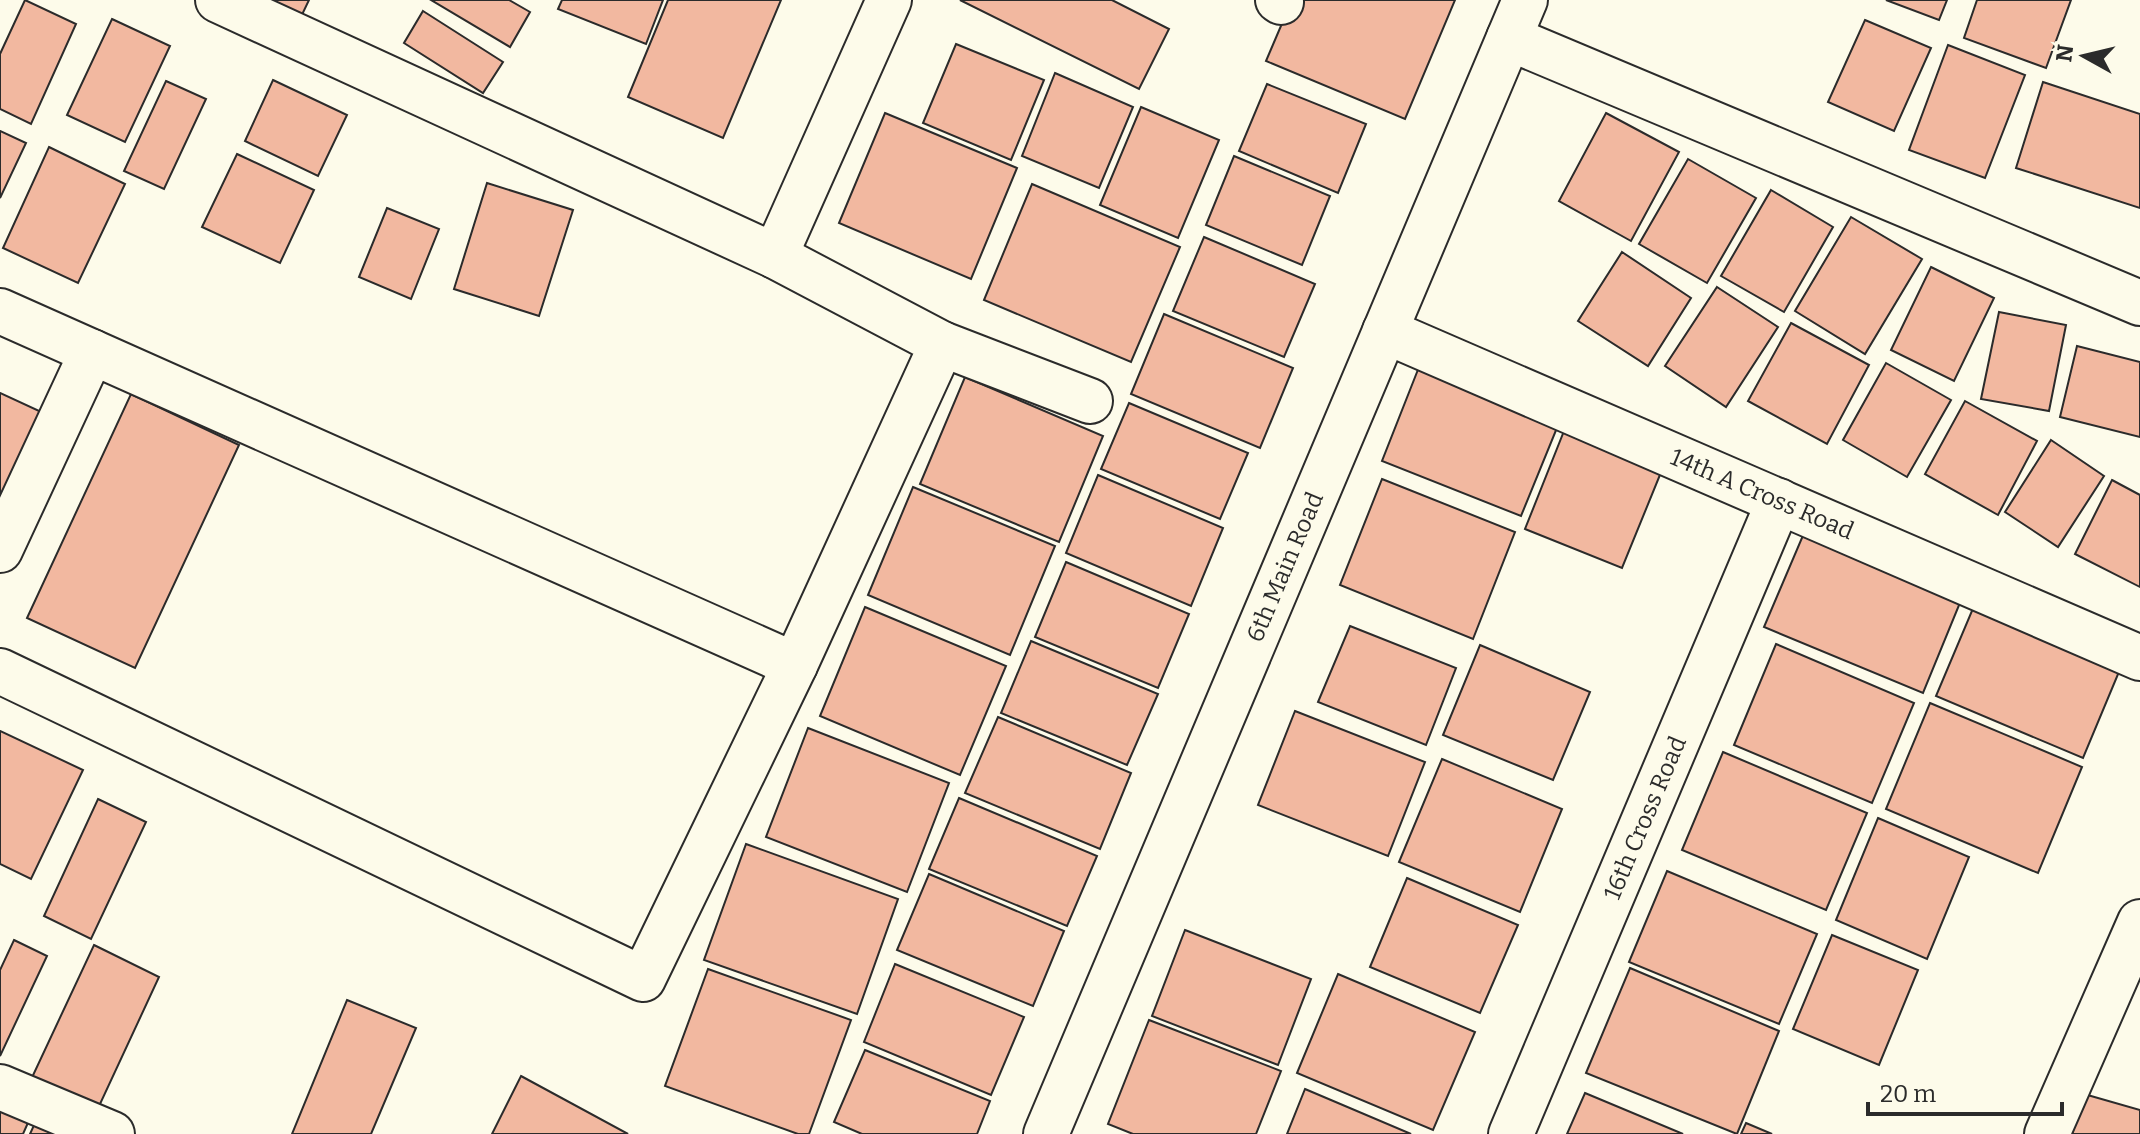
<svg xmlns="http://www.w3.org/2000/svg" width="2140" height="1134" font-family="Bitter,serif">
	<style>
		.building { fill: #f2b8a0; stroke: #2b2b2b; stroke-width: 2 }
		.lines { fill: none; stroke-linecap: round; stroke-linejoin: round }
		.minor-casing { stroke: #2b2b2b; stroke-width: 48 }
		.tertiary-casing { stroke: #2b2b2b; stroke-width: 48 }
		.minor { stroke: #fdfbea; stroke-width: 44 }
		.tertiary { stroke: #fdfbea; stroke-width: 44 }
		.labels { text-anchor: middle; stroke-width: 6; stroke-linejoin: round; paint-order: stroke }
		.street-label { font-size: 24px; fill: #2b2b2b; stroke: #fdfbea }
	</style>
	<rect width="100%" height="100%" fill="#fdfbea"/>
	<g class="building">
		<polygon points="25,0 76,24 31,124 0,109 0,54"/>
		<polygon points="252,0 309,0 299,21"/>
		<polygon points="431,0 509,0 530,12 510,47"/>
		<polygon points="562,0 663,0 646,44 558,9"/>
		<polygon points="668,0 781,0 723,138 628,97"/>
		<polygon points="960,0 1112,0 1169,29 1139,89"/>
		<polygon points="1292,0 1455,0 1405,119 1266,61"/>
		<polygon points="1886,0 1947,0 1939,20"/>
		<polygon points="1977,0 2071,0 2046,68 1964,38"/>
		<polygon points="423,11 503,62 483,93 404,43"/>
		<polygon points="112,19 170,46 125,142 67,115"/>
		<polygon points="1865,20 1931,48 1894,131 1828,102"/>
		<polygon points="956,44 1044,80 1011,160 923,123"/>
		<polygon points="1948,45 2025,75 1985,178 1909,150"/>
		<polygon points="1055,73 1133,107 1099,188 1022,156"/>
		<polygon points="273,80 347,115 318,176 245,141"/>
		<polygon points="166,81 206,99 164,189 124,171"/>
		<polygon points="2043,82 2140,114 2140,208 2016,168"/>
		<polygon points="1267,84 1366,124 1338,193 1239,151"/>
		<polygon points="1141,107 1219,140 1178,238 1100,205"/>
		<polygon points="885,113 1017,168 971,279 839,223"/>
		<polygon points="1606,113 1679,152 1631,241 1559,201"/>
		<polygon points="0,131 26,143 0,198"/>
		<polygon points="49,147 125,184 78,283 3,248"/>
		<polygon points="237,154 314,190 280,263 202,227"/>
		<polygon points="1234,156 1330,196 1302,265 1206,225"/>
		<polygon points="1688,159 1756,198 1707,283 1639,244"/>
		<polygon points="487,183 573,210 539,316 454,289"/>
		<polygon points="1032,184 1180,247 1131,362 984,300"/>
		<polygon points="1771,190 1833,227 1784,312 1721,276"/>
		<polygon points="387,208 439,229 411,299 359,277"/>
		<polygon points="1851,217 1922,259 1865,354 1795,311"/>
		<polygon points="1204,237 1315,284 1284,357 1173,311"/>
		<polygon points="1622,252 1691,298 1648,366 1578,321"/>
		<polygon points="1931,267 1994,298 1954,381 1891,350"/>
		<polygon points="1717,287 1778,327 1726,407 1665,366"/>
		<polygon points="1999,312 2066,325 2049,411 1981,399"/>
		<polygon points="1164,314 1293,368 1260,448 1131,394"/>
		<polygon points="1791,323 1869,365 1827,444 1748,401"/>
		<polygon points="2077,346 2140,362 2140,437 2060,417"/>
		<polygon points="1421,362 1561,418 1521,516 1382,461"/>
		<polygon points="1886,363 1951,400 1907,477 1843,440"/>
		<polygon points="965,377 1103,436 1059,542 920,484"/>
		<polygon points="0,393 50,416 0,522"/>
		<polygon points="131,394 239,445 135,668 27,618"/>
		<polygon points="1965,401 2037,441 1998,515 1925,474"/>
		<polygon points="1129,403 1248,453 1220,519 1101,469"/>
		<polygon points="1566,426 1664,465 1622,568 1525,529"/>
		<polygon points="2051,440 2104,476 2058,547 2005,512"/>
		<polygon points="1098,475 1223,528 1191,606 1066,553"/>
		<polygon points="1382,479 1515,532 1473,639 1340,585"/>
		<polygon points="2112,480 2140,495 2140,587 2075,554"/>
		<polygon points="913,487 1055,546 1010,655 868,595"/>
		<polygon points="1807,526 1964,593 1923,693 1764,627"/>
		<polygon points="1066,562 1189,614 1158,688 1035,637"/>
		<polygon points="1974,606 2121,667 2083,758 1936,696"/>
		<polygon points="865,607 1006,666 960,775 820,716"/>
		<polygon points="1350,626 1456,668 1426,745 1318,702"/>
		<polygon points="1031,641 1158,694 1127,765 1001,713"/>
		<polygon points="1776,644 1914,703 1872,803 1734,745"/>
		<polygon points="1480,645 1590,692 1553,780 1443,735"/>
		<polygon points="1930,703 2082,767 2038,873 1886,809"/>
		<polygon points="1295,711 1425,762 1388,856 1258,805"/>
		<polygon points="998,717 1131,773 1100,849 965,793"/>
		<polygon points="808,728 949,783 907,892 766,837"/>
		<polygon points="0,731 83,770 31,879 0,864"/>
		<polygon points="1723,752 1867,813 1826,910 1682,850"/>
		<polygon points="1442,759 1562,809 1520,912 1399,862"/>
		<polygon points="959,798 1097,856 1067,926 929,869"/>
		<polygon points="98,799 146,822 91,939 44,916"/>
		<polygon points="1878,818 1969,857 1927,959 1836,920"/>
		<polygon points="746,844 898,899 857,1014 704,960"/>
		<polygon points="1667,871 1817,934 1779,1024 1629,962"/>
		<polygon points="929,874 1064,931 1033,1006 897,950"/>
		<polygon points="1407,878 1518,925 1480,1013 1370,967"/>
		<polygon points="1185,930 1311,979 1278,1065 1152,1016"/>
		<polygon points="1832,935 1918,970 1879,1065 1793,1029"/>
		<polygon points="14,940 47,956 0,1056 0,970"/>
		<polygon points="94,945 159,977 94,1117 28,1086"/>
		<polygon points="895,964 1024,1017 991,1095 864,1042"/>
		<polygon points="1630,968 1779,1031 1737,1134 1586,1073"/>
		<polygon points="708,969 851,1020 809,1134 798,1134 665,1086"/>
		<polygon points="1338,974 1475,1032 1433,1130 1297,1073"/>
		<polygon points="347,1000 416,1028 371,1134 292,1134"/>
		<polygon points="1149,1020 1281,1071 1256,1134 1133,1134 1108,1124"/>
		<polygon points="865,1050 990,1101 977,1134 862,1134 834,1122"/>
		<polygon points="521,1076 628,1134 492,1134"/>
		<polygon points="1305,1089 1411,1134 1287,1134"/>
		<polygon points="1585,1093 1683,1134 1567,1134"/>
		<polygon points="2084,1094 2140,1110 2140,1134 2072,1134"/>
		<polygon points="0,1102 31,1116 23,1134 0,1134"/>
		<polygon points="40,1112 90,1134 30,1134"/>
		<polygon points="1746,1123 1772,1134 1741,1134"/>
	</g>
	<g class="lines">
		<g class="minor-casing">
			<g id="minor">
				<polyline points="218,0 775,256 889,0"/>
				<polyline points="1278,0 1281,2"/>
				<polyline points="1509,38 2140,303"/>
				<polyline points="0,311 795,665"/>
				<polyline points="1385,331 2140,658"/>
				<polyline points="942,344 1090,401"/>
				<polyline points="0,550 92,352"/>
				<polyline points="0,671 643,979 795,665 942,344 775,256"/>
				<polyline points="1046,1134 1525,0"/>
				<polyline points="1511,1134 1779,501"/>
				<polyline points="2047,1134 2140,922"/>
			</g>
		</g>
		<g class="tertiary-casing">
			<polyline id="tertiary" points="0,1087 112,1134"/>
		</g>
		<use href="#minor" class="minor"/>
		<use href="#tertiary" class="tertiary"/>
	</g>
	<g class="labels">
		<g class="street-label">
			<text transform="translate(1762 494) rotate(23)" y="8">14th A Cross Road</text>
			<text transform="translate(1285 567) rotate(-67)" y="8">6th Main Road</text>
			<text transform="translate(1645 818) rotate(-67)" y="8">16th Cross Road</text>
		</g>
	</g>
	<g transform="translate(2084 56) rotate(278)" stroke="#fdfbea" stroke-width="6" paint-order="stroke">
	<path d="M0-6L14 30L0 20L-14 30Z" fill="#2b2b2b"/>
	<text y="-12" font-size="22" font-weight="bold" text-anchor="middle" fill="#2b2b2b">N</text>
	</g>
	<path d="M1868 1102v12h194v-12" fill="none" stroke="#2b2b2b" stroke-width="4"/>
	<text x="1880" y="1102" font-size="24" fill="#2b2b2b" stroke="#fdfbea" stroke-width="6" paint-order="stroke">20 m</text>
</svg>
